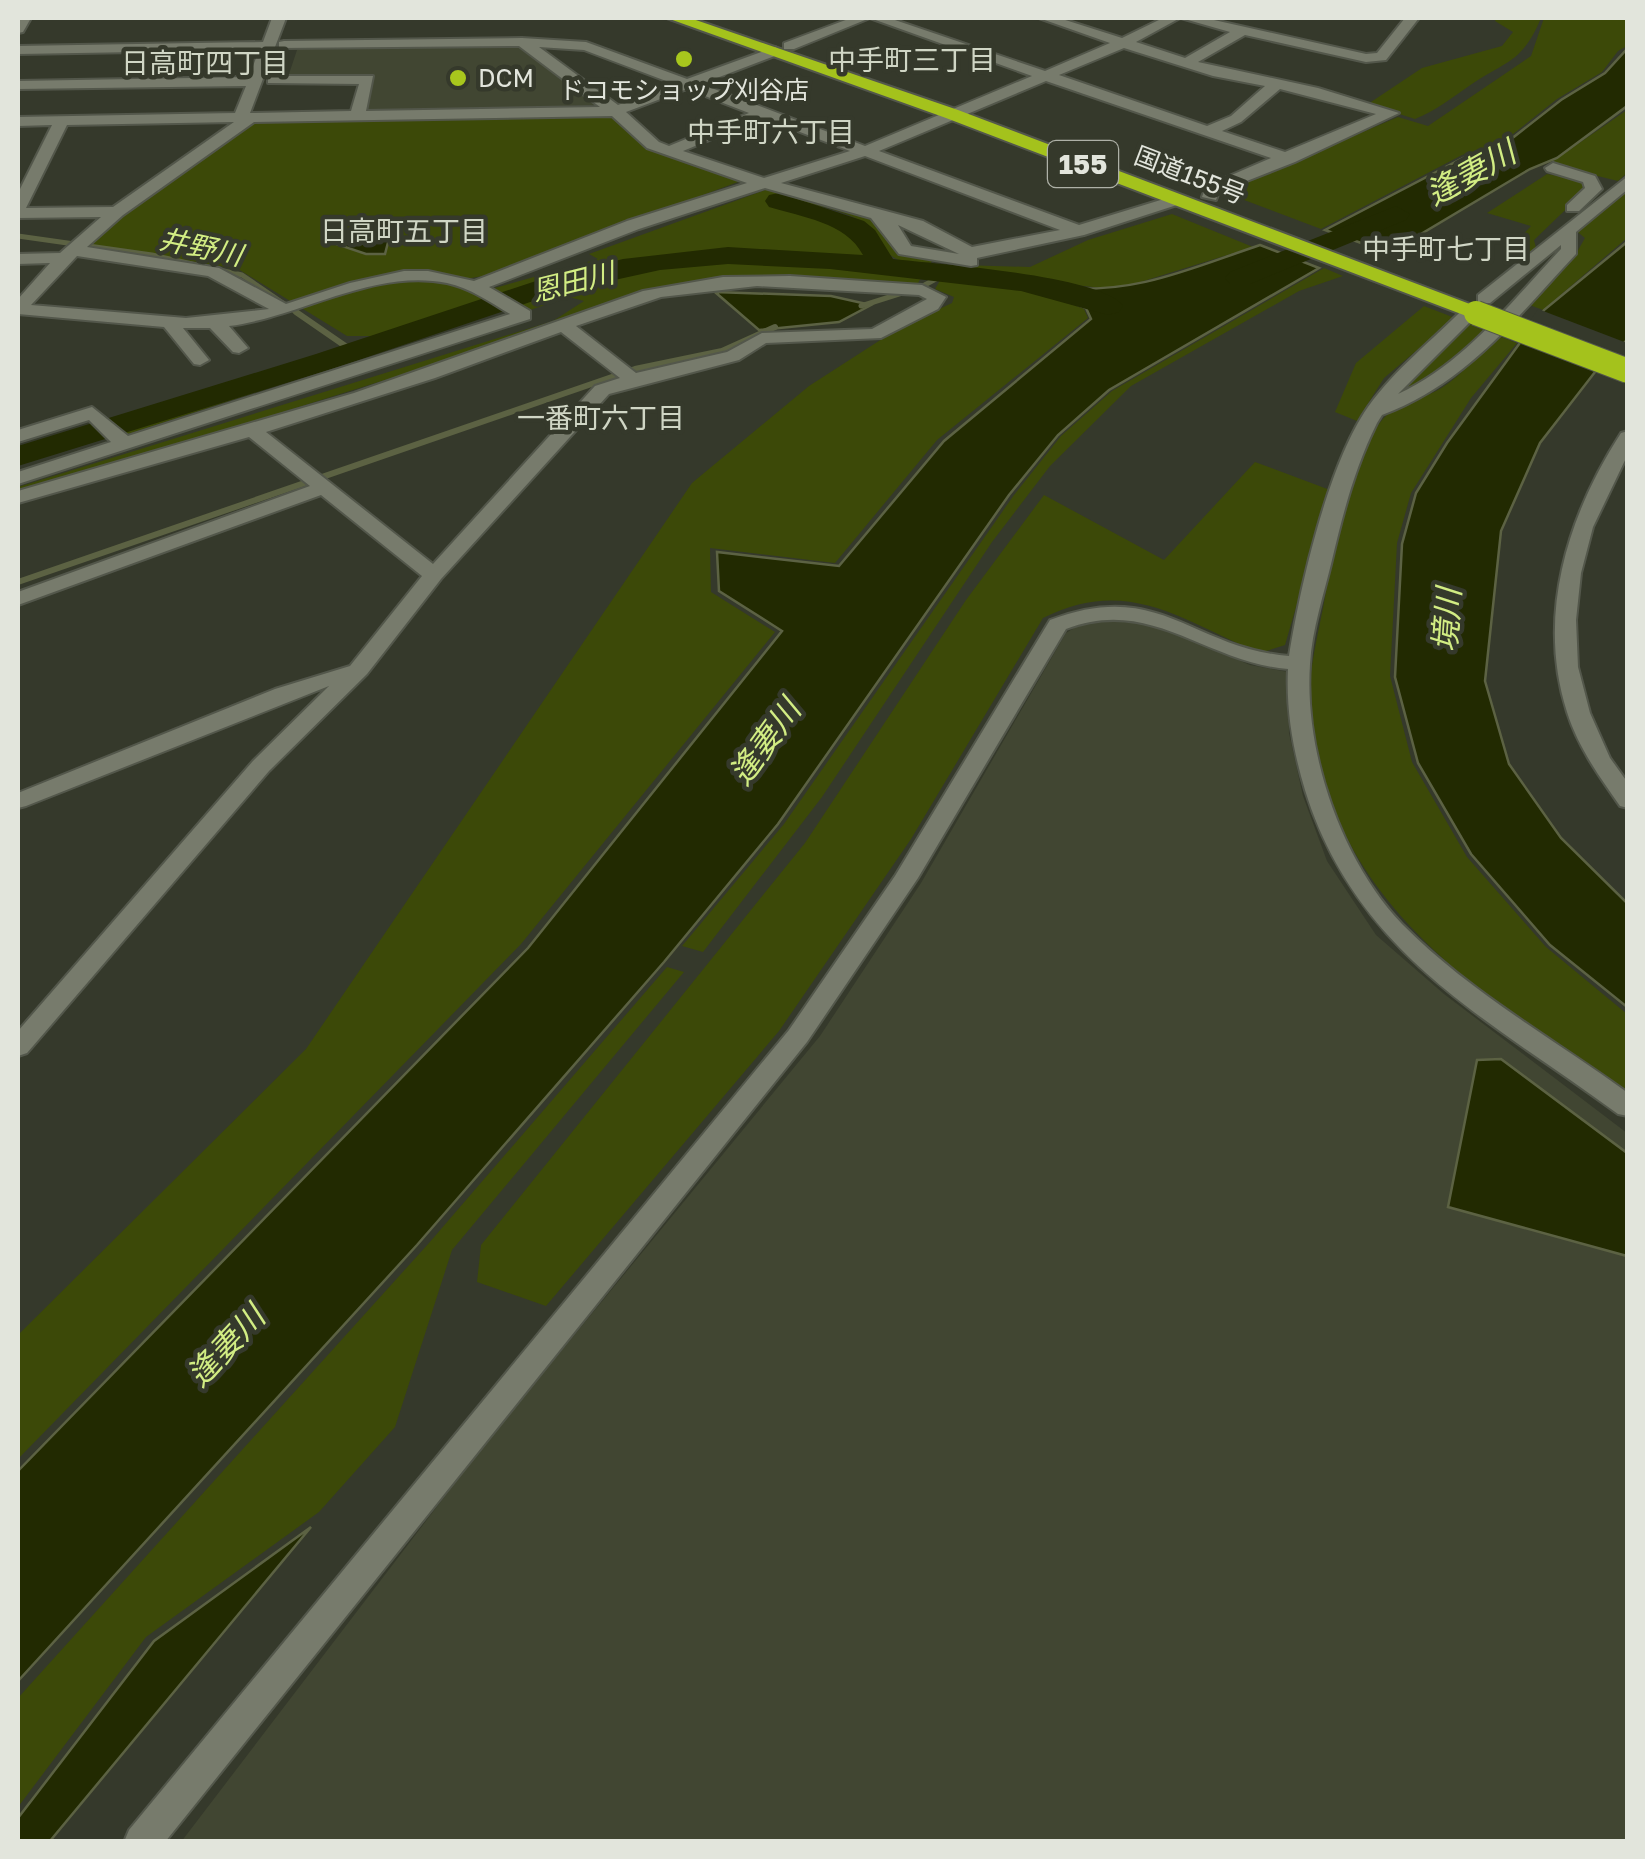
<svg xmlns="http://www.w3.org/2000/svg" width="1645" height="1859" font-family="'Golos Text','Noto Sans JP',sans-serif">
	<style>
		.built { fill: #414632 }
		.green { fill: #3c4908 }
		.water { fill: #222a01; stroke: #5c6243; stroke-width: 2.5 }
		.pier { fill: #35392b }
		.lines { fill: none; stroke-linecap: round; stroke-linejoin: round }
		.stream-far1 { stroke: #5c6243; stroke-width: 5 }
		.stream { stroke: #5c6243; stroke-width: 6 }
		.river { fill: #222a01; fill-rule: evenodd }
		.street-casing { stroke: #53574b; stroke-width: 4 }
		.highway-casing { stroke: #53574b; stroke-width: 4 }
		.street { fill: #777b6c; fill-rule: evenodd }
		.highway { fill: #a4c21c; fill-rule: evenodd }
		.highway-bridge-casing { stroke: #53574b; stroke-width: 26; stroke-linecap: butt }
		.highway-bridge { stroke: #a4c21c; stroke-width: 24 }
		.poi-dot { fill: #a8c71d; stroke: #35392b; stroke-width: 4 }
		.labels { text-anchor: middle; stroke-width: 9; stroke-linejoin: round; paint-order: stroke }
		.far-poi-label { font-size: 25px; fill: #e2e5dc; stroke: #35392b; text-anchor: start }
		.far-street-label { font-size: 25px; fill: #e2e5dc; stroke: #35392b }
		.far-neighbourhood-label { font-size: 28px; fill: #d0d6c5; stroke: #35392b }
		.shield { fill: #35392b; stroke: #aeb1a7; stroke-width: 2.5 }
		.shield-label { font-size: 28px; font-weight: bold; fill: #e2e5dc }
		.far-water-label { font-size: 28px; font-style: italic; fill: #d2ed83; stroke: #35392b }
		.water-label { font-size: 32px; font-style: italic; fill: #d2ed83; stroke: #35392b }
	</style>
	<rect width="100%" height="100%" fill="#35392b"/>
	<g class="built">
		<polygon points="516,45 602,105 366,111 374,76 288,77 297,50 302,48"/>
		<polygon points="1089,619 1143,620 1250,665 1288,672 1289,733 1303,796 1327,861 1376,935 1444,994 1627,1133 1627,1841 181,1842 484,1445 820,1036 921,883 1066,633"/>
	</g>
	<g class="green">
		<path d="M1497 18H1541C1522 64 1505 61 1469 86 1452 98 1435 111 1415 119L1368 104 1422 68 1502 46 1513 32 1495 21Z"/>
		<polygon points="1544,18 1627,18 1627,46 1618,51 1602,72 1557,99 1498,146 1462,155 1321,229 1223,192 1398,117 1428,126 1531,56"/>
		<polygon points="1627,110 1627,173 1618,181 1549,164"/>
		<path d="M610 115C650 151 684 168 738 177V182L483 276 465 279 466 289 489 300 376 336H347L238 269 91 244 151 193 254 122Z"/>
		<polygon points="1547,174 1584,181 1587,189 1534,240 1536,248 1528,256 1516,255 1519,239 1531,226 1487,213"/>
		<polygon points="1627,186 1627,238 1543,310 1527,304 1577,252 1585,238 1574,229"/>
		<path d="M774 187 866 212 903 254 933 259 929 266C867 259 897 243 861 221 837 207 803 203 777 196L770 201C819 215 848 212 874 259 736 243 634 253 501 295L491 289 598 259 589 254Z"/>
		<polygon points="1172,214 1253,247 1134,284 1102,288 950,271 961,265 1030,267 1088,240"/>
		<polygon points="733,261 814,263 922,276 917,285 806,280 662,289 544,330 18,495 18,487 553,321 584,301 569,297 530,310 518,303 629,272"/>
		<polygon points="1324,268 1343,276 1299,291 1131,386 1050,466 992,542 822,797 703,952 682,946 784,824 1014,495 1061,436 1112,391"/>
		<polygon points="942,277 1040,291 1084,309 1088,318 937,440 835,563 710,548 711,592 775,632 521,944 18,1459 18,1335 306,1049 692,483 809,386 899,328 952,303 954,297 935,289"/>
		<polygon points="1424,306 1455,318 1384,378 1357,421 1335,412 1356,363"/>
		<polygon points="495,307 502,311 125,435 121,430"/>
		<polygon points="1467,323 1488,331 1429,382 1395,396"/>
		<path d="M1499 336 1517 343 1471 398 1411 493 1397 543 1390 676 1412 762 1467 857 1546 947 1627 1014V1098C1484 993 1328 906 1310 709 1307 673 1319 632 1325 597 1335 546 1349 466 1379 424 1395 401 1421 401 1443 387 1463 374 1481 352 1499 336Z"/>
		<path d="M1255 462 1330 490 1285 645 1260 653C1182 621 1129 575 1043 618L911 839 779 1031 546 1306 477 1282 481 1245 805 843 966 600 1044 495 1164 560Z"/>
		<polygon points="667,967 684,972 452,1250 395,1427 319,1512 146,1637 18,1807 18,1698 429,1243"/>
	</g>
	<g class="water">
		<polygon points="1627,49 1627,106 1557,158 1530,169 1389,253 1325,230 1467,156 1501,147 1561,100 1605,73"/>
		<polygon points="385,220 393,223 385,254 366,254 333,243 334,236 348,230 365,232 371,224"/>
		<polygon points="1627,242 1627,340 1595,372 1540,443 1501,531 1485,681 1509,764 1561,838 1627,903 1627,1007 1550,945 1471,854 1418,763 1395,677 1402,544 1416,493 1447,443 1544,310"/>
		<path d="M1260 245 1319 268 1109 390 1058 435 1009 495 778 824 664 962 417 1245 18 1681V1471L528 948 782 631 719 591 717 552 839 566 944 441 1091 319 1086 308 1049 294 1057 288C1137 294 1186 270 1260 245Z"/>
		<polygon points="715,292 831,296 871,305 839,322 759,330"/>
		<polygon points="1501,1059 1627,1153 1627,1256 1448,1207 1477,1060"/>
		<polygon points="311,1527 50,1841 18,1841 18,1818 154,1641"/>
	</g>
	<polygon class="pier" points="1538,309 1627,343 1628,347 1601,374 1517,341"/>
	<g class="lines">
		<g class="stream-far1">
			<polyline points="18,236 152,255 242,275 299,314"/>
			<polyline points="861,306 921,287 945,274"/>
		</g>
		<g class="stream">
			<polyline points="296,312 354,352"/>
			<polyline points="18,582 635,369 722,351 775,327"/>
		</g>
		<g class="river">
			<path d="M779 193 864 221 875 230 893 259C935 264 1101 275 1123 306L1119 312 1108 315 1021 291 830 269 728 264 660 270 560 292 338 367 18 466V446L316 354 539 280 623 259 728 247 863 255C846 222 801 217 769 207L765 201 769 195Z"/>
			<polygon points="1396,206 1410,214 1406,220 1250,284 1230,284 1225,278 1230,272"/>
		</g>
		<g class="street-casing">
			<g id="street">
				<polygon points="18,18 31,18 23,32 18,33"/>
				<path d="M272 18H286L250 113 351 111 359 84 268 83V77L273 76H373L366 111 600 107 519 46 279 48V42L284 41 522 38 586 42 687 79 775 47 782 51 780 54 701 84 865 146 1032 76 870 18 794 49H784V43L851 18H889L1045 71 1110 43 1039 18H1059L1122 38 1163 18H1180L1136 42 1185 58 1230 32 1181 18H1205L1366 54 1377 53 1405 18H1419L1386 60 1366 62 1245 35 1198 62 1318 88 1399 113 1295 162 1219 192 1216 200 1202 197 1206 186 1271 158 1046 81 879 151 1079 225 1177 195 1185 200 1183 203 1084 235 977 258V265L971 266 899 254 871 218 765 188 639 229 489 287 530 311V319L18 484V472L111 442 89 420 18 442V430L92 407 128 436 510 314C490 302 470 288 447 283 374 268 300 317 229 326L248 348 239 353 233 352 210 328H183L209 360 200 365 194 364 164 327 18 314V299L50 263 18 264V254L60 253 101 217 18 218V193L52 125 18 126V117L235 113 246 86 18 89V81L249 77 259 50 18 54V46L263 42ZM539 47 584 50 674 84 618 105ZM1124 48 1213 76 1265 86 1231 116 1207 126 1059 75ZM687 89 749 113 669 146 659 142 626 112ZM1280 89 1376 114 1285 152 1222 131 1241 122ZM612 116 647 148 747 183 627 221 474 281 428 271H404L350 283 286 304 219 268 87 247 123 215 254 122ZM763 118 850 151 764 178 683 151ZM234 122 113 207 26 208 67 125ZM865 156 1060 230 972 247 923 221 781 183ZM898 225 959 254 911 246ZM77 256 208 276 269 309 186 318 31 305Z"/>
				<polygon points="1553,163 1595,176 1602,189 1579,211 1567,211 1567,205 1585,188 1583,182 1547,171 1545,168"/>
				<path d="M1628 176V189L1576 232V254C1516 318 1467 383 1382 415L1377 423C1355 467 1343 513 1332 560 1324 594 1312 629 1310 664 1304 752 1341 860 1402 924 1468 991 1552 1038 1628 1093V1116L1618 1114C1489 1019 1356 955 1305 790 1293 750 1286 711 1288 669 1204 662 1151 596 1066 629L918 878 807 1042 165 1842H124L129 1830 789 1030 895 876 1050 620C1160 578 1191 648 1289 656 1300 587 1328 464 1368 407 1395 369 1433 340 1465 307H1477V315L1398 394C1464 364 1512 301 1561 249V245L1490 303H1478V295Z"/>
				<path d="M790 276 922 285 946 297 938 309 881 338 766 343 739 360 609 394 441 579 367 674 269 771 27 1053 18 1056V1031L253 761 329 686 26 806 18 808V793L275 689 350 666 422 576 321 495 18 605V592L310 486 249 437 18 503V491L354 393 643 291 723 277ZM757 286 919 295 927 299 872 329 762 333 727 352 636 373 576 326 661 297ZM561 332 620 378 595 386 433 564 266 432 435 378Z"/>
				<path d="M1628 431V454L1593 527 1581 573 1576 620 1578 667 1590 713 1610 758 1628 783V808L1620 806C1599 776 1578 747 1567 712 1536 615 1568 515 1621 433Z"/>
			</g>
		</g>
		<g class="highway-casing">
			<polygon id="highway" points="667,18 690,18 958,110 1483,309 1487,313 1476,319 1469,317 946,118"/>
		</g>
		<use href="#street" class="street"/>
		<use href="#highway" class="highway"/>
		<g class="highway-bridge-casing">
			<polyline id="highway-bridge" points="1476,313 1628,371"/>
		</g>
		<use href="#highway-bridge" class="highway-bridge"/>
	</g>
	<g class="poi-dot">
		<circle cx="684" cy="59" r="10"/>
		<circle cx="458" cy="78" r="10"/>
	</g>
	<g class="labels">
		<g class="far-poi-label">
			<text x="478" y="87">DCM</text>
			<text x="684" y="99" text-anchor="middle">ドコモショップ刈谷店</text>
		</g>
		<g class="far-street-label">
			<text transform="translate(1190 175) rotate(21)" y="9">国道155号</text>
		</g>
		<g class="far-neighbourhood-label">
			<text x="912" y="70">中手町三丁目</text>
			<text x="205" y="73">日高町四丁目</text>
			<text x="771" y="142">中手町六丁目</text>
			<text x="404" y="241">日高町五丁目</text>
			<text x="1446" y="259">中手町七丁目</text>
			<text x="601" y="428">一番町六丁目</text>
		</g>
		<rect class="shield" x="1048" y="141" width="70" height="46" rx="8"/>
		<g class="shield-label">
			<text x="1083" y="174">155</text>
		</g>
		<g class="far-water-label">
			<text transform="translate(201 247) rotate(12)" y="10">井野川</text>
			<text transform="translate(573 282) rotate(-14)" y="10">恩田川</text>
		</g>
		<g class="water-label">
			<text transform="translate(1471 173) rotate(-29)" y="11">逢妻川</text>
			<text transform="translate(1447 620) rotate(-86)" y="11">境川</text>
			<text transform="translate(765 742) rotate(-54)" y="11">逢妻川</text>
			<text transform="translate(226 1346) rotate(-47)" y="11">逢妻川</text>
		</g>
	</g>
	<rect width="1645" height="1859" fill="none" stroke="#e2e5dc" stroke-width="40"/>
</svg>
